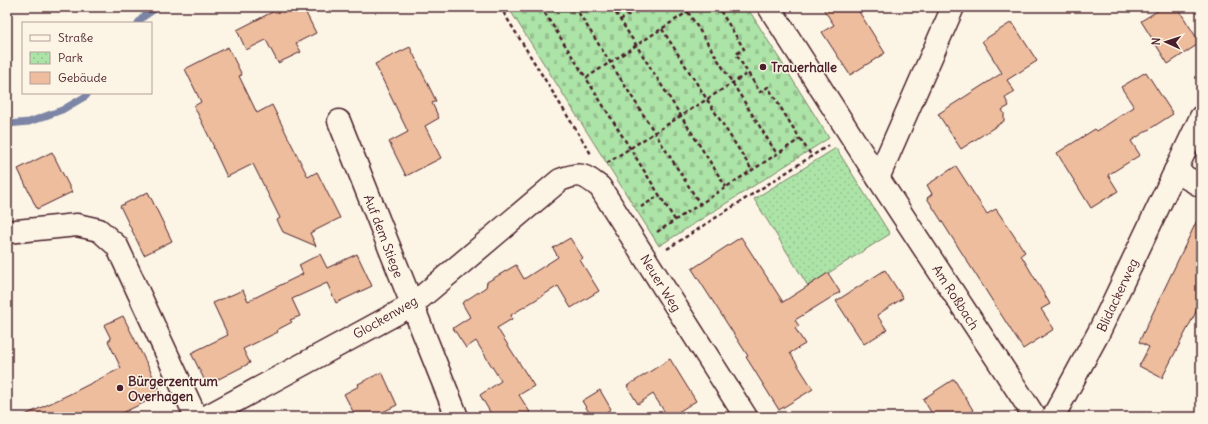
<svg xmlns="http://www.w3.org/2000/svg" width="1208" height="424" font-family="Delius,sans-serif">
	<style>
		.cemetery { fill: url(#cemetery-stones); stroke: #7b8169 }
		.park { fill: url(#park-dots); stroke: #7b8169 }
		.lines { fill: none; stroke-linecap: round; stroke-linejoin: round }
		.stream { stroke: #7b85a5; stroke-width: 7 }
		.building { fill: #edbd9e; stroke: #4a1f2b }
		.minor-casing { stroke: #4a1f2b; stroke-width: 25 }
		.path { stroke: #4a1f2b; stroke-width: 2.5; stroke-dasharray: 4 3; stroke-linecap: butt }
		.minor { stroke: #fcf5e5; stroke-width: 22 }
		.poi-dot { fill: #4a1f2b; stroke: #fcf5e5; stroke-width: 1.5 }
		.labels { text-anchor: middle; stroke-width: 3; stroke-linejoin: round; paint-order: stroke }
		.poi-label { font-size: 13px; font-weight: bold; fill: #4a1f2b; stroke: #fcf5e5; text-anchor: start }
		.street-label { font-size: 13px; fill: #4a1f2b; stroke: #fcf5e5 }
	</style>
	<defs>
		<pattern id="cemetery-stones" width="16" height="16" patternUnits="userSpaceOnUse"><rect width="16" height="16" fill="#ace3a7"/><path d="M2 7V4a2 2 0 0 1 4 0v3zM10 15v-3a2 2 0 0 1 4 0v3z" fill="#96c290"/></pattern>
		<pattern id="park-dots" width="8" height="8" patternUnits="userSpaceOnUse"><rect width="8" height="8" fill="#ace3a7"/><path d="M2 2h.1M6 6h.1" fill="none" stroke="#96c290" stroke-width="1.8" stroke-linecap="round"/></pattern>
	</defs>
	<rect width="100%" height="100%" fill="#fcf5e5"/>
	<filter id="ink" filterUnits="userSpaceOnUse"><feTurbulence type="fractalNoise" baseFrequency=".025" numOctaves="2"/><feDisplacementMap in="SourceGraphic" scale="8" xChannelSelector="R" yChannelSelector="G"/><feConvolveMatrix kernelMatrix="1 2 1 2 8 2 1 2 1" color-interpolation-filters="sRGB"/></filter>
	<g filter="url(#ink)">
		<polygon class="cemetery" points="508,7 747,7 829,138 659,246"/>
		<polygon class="park" points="836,148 890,234 808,286 754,199"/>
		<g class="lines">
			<g class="stream">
				<polyline points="138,23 143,17 158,7"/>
				<polyline points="7,124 29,122 62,110 86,96 88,93"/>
			</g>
		</g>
		<g class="building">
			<polygon points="282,7 303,7 316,33 296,43 301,52 278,63 266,40 246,50 237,30"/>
			<polygon points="822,7 856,7 885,53 850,75 822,32 834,25"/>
			<polygon points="1164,7 1177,7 1200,43 1168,64 1141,21"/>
			<polygon points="1012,22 1037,61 1007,80 1015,92 1005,98 1009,106 1002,110 1004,113 1004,121 961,149 938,114 1002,73 982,41"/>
			<polygon points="228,47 242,75 239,76 257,113 272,105 308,177 317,172 340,218 310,233 316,246 283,232 277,220 280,218 253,164 227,177 213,147 214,147 194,106 201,102 185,69"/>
			<polygon points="410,47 436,101 432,103 439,118 425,126 441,158 406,176 389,142 408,132 375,64"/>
			<polygon points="1146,72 1173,114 1131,141 1140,155 1108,175 1118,191 1091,208 1057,153 1095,129 1097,131 1134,107 1121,87"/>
			<polygon points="52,152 72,192 37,209 18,169"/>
			<polygon points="956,166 987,214 996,209 1025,252 1021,255 1050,304 1041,309 1054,329 1023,349 927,198 932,194 927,185"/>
			<polygon points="148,192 172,241 144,255 120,206"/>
			<polygon points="1201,212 1201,297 1195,314 1162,378 1139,366 1149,347 1139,342"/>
			<polygon points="741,237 783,302 828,273 840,292 795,320 799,326 795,328 805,344 790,353 813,389 779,410 746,357 748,356 692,269"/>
			<polygon points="570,238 583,258 580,260 599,291 571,308 558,286 511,315 512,319 497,328 534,386 519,395 533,417 493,417 480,395 501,381 476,341 466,348 453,328 470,317 462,303 486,287 487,282 516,265 524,279 558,257 553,248"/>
			<polygon points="320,254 327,268 357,254 372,286 336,303 327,283 292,299 300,316 290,320 292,322 277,330 278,332 243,349 250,363 207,385 191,353 228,335 213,303 243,290 248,301 303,274 299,265"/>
			<polygon points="885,270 903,298 877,315 887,330 864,344 836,301"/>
			<polygon points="123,316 162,394 114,417 21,417 70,394 121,368 108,341 111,339 104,325"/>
			<polygon points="670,359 696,401 670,417 668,417 653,394 638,404 627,386"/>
			<polygon points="382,372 397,405 373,417 356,417 344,394 359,386 358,384"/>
			<polygon points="954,379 973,410 962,417 934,417 923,399"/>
			<polygon points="600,390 611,409 598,417 592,417 582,401"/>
		</g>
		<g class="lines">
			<g class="minor-casing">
				<g id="minor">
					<polyline points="769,7 878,178 1035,417"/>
					<polyline points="339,121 457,417"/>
					<polyline points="1175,171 1201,186"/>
					<polyline points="878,178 953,7"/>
					<polyline points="7,232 77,225 99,230 117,246 196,417"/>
					<path d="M206 417 412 305 560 180C580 172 583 174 600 187L746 417"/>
					<polyline points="1053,417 1099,332 1201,117"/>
				</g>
			</g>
			<g class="path">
				<polyline points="500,7 591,154"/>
				<polyline points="541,7 586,78"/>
				<polyline points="575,7 700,204"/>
				<polyline points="612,7 726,187"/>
				<polyline points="688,12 777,154"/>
				<polyline points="620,20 642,7"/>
				<polyline points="662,29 752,170"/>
				<polyline points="800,139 812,156"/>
				<polyline points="607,163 748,73"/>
				<polyline points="641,207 660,195"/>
				<polyline points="675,220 586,78 695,7"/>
				<polyline points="657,232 800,139 768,87 760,92 736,54 744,49 718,7"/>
				<polyline points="667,249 829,145"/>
			</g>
			<use href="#minor" class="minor"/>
		</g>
	</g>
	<g class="poi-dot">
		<circle cx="763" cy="67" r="4"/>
		<circle cx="120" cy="388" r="4"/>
	</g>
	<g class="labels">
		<g class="poi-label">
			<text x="771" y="72">Trauerhalle</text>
			<text x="128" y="386">Bürgerzentrum<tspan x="128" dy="15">Overhagen</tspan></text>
		</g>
		<g class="street-label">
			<text transform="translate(384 236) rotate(69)" y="5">Auf dem Stiege</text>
			<text transform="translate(661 283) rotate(58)" y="5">Neuer Weg</text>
			<text transform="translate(1117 295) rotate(-65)" y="5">Blidackerweg</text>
			<text transform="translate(956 297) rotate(57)" y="5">Am Roßbach</text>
			<text transform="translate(385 317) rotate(-30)" y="5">Glockenweg</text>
		</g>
	</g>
	<rect width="1208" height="424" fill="none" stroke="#fcf5e5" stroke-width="24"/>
	<rect x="12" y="12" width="1184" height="400" fill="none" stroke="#4a1f2b" stroke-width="1.5" filter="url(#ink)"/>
	<rect x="22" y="22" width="130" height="72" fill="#fcf5e5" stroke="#b59f9b"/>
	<rect x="30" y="35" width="20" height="6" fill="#fcf5e5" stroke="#b59f9b"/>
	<text x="58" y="42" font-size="12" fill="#4a1f2b">Straße</text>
	<rect x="30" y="52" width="20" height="12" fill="url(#park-dots)" stroke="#b59f9b"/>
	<text x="58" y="62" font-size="12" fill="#4a1f2b">Park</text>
	<rect x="30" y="72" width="20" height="12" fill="#edbd9e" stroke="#b59f9b"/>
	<text x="58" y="82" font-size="12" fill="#4a1f2b">Gebäude</text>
	<g transform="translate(1166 42) rotate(273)" stroke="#fcf5e5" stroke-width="3" paint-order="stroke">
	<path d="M0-3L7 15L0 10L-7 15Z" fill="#4a1f2b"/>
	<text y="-6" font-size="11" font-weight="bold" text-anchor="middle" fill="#4a1f2b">N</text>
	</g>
</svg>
